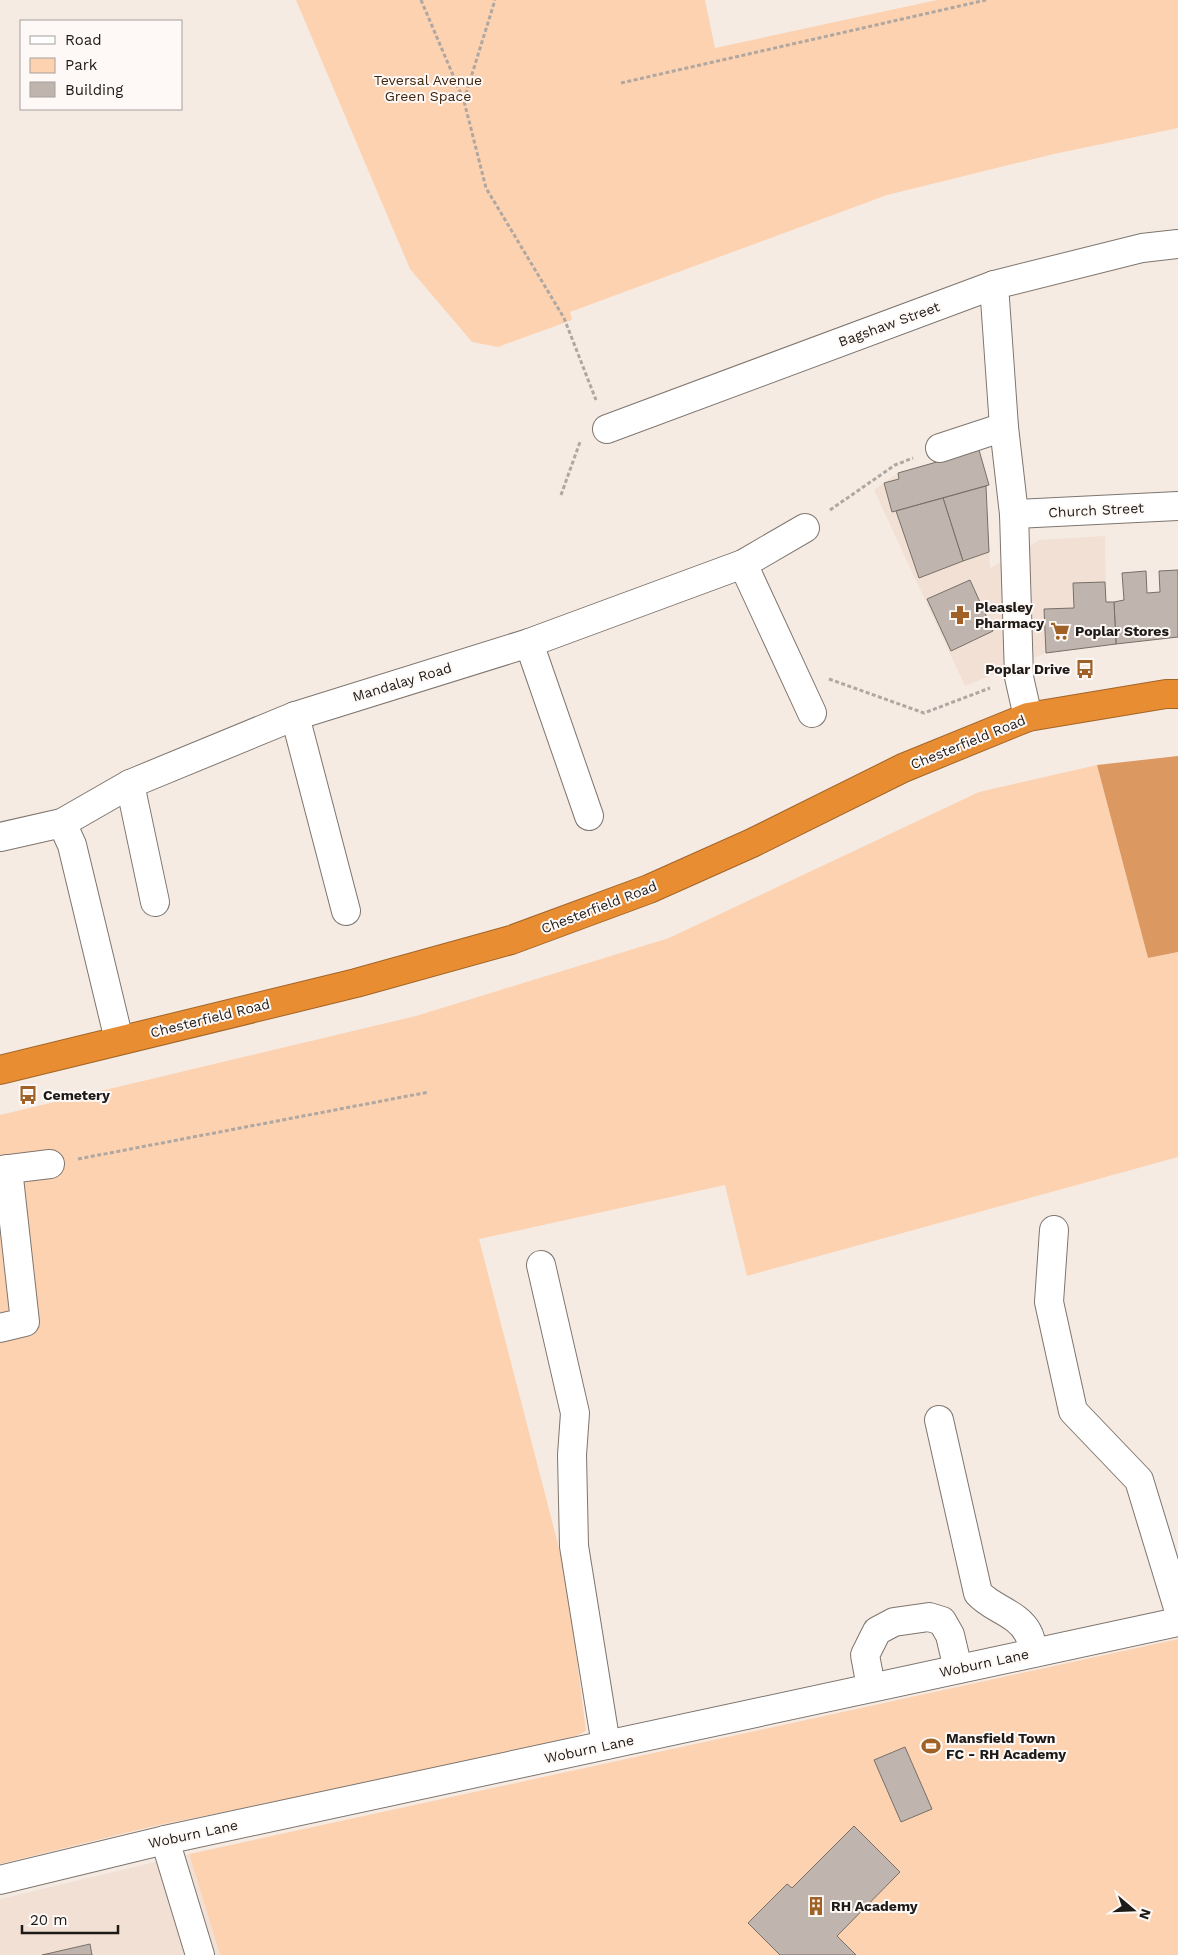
<svg xmlns="http://www.w3.org/2000/svg" width="1178" height="1955" font-family="'Work Sans',sans-serif">
	<style>
		.built { fill: #f1e0d3 }
		.green { fill: #fdd2b1 }
		.forest { fill: #db9860 }
		.building { fill: #bfb5ae; stroke: #786f68 }
		.lines { fill: none; stroke-linecap: round; stroke-linejoin: round }
		.minor-casing { stroke: #7e756e; stroke-width: 30 }
		.highway-casing { stroke: #a26529; stroke-width: 30 }
		.path { stroke: #b0a7a1; stroke-width: 3; stroke-dasharray: 4 2.5; stroke-linecap: butt }
		.minor { stroke: #fff; stroke-width: 28 }
		.highway { stroke: #e98d32; stroke-width: 28 }
		.labels { text-anchor: middle; stroke-width: 4; stroke-linejoin: round; paint-order: stroke }
		.park-label { font-size: 14px; fill: #41260d; stroke: #fef9f6 }
		.street-label { font-size: 14px; fill: #1e1a17; stroke: #fef9f6 }
		.poi-label { font-size: 14px; font-weight: bold; fill: #1e1a17; stroke: #fef9f6; text-anchor: start }
	</style>
	<rect width="100%" height="100%" fill="#f5ebe3"/>
	<g class="built">
		<polygon points="979,450 989,485 986,487 990,568 1040,540 1105,536 1106,601 1114,602 1116,644 1046,653 965,686 874,490 898,473"/>
		<polygon points="189,1854 220,1955 0,1955 0,1899"/>
	</g>
	<g class="green">
		<polygon points="296,0 705,0 715,48 937,0 1178,0 1178,128 1054,154 887,195 570,312 572,320 498,347 472,342 410,269"/>
		<polygon points="1097,765 1148,958 1178,952 1178,1157 747,1276 725,1185 479,1239 566,1575 586,1731 561,1743 150,1827 0,1864 0,1115 416,1016 669,938 979,792"/>
		<polygon points="1178,1639 1178,1955 220,1955 189,1854"/>
	</g>
	<polygon class="forest" points="1178,756 1178,952 1148,958 1097,765"/>
	<g class="building">
		<polygon points="979,450 989,485 892,512 884,483 899,479 898,473"/>
		<polygon points="986,486 989,552 963,561 943,498"/>
		<polygon points="943,498 963,561 919,578 896,511"/>
		<polygon points="1178,570 1178,637 1116,644 1114,602 1124,600 1122,573 1146,571 1147,593 1160,592 1159,571"/>
		<polygon points="970,580 993,631 951,651 927,599"/>
		<polygon points="1105,582 1106,602 1114,602 1116,644 1046,653 1044,609 1074,608 1073,583"/>
		<polygon points="905,1747 932,1809 901,1822 874,1760"/>
		<polygon points="854,1826 900,1872 837,1936 856,1955 780,1955 748,1923 787,1884 792,1888"/>
		<polygon points="90,1944 92,1955 42,1955"/>
	</g>
	<g class="lines">
		<g class="minor-casing">
			<g id="minor">
				<polyline points="994,285 1004,427 1014,514 1019,677 1028,717"/>
				<polyline points="607,429 994,285 1142,248 1178,244"/>
				<polyline points="940,448 1004,427"/>
				<polyline points="1014,514 1178,506"/>
				<polyline points="743,564 812,713"/>
				<polyline points="529,643 589,816"/>
				<polyline points="295,716 346,911"/>
				<polyline points="130,784 155,902"/>
				<polyline points="62,823 72,845 119,1040"/>
				<polyline points="0,837 62,823 130,784 295,716 529,643 743,564 805,528"/>
				<polyline points="0,1170 50,1164"/>
				<polyline points="1054,1230 1049,1302 1073,1411 1139,1480 1178,1608"/>
				<polyline points="541,1265 575,1413 572,1455 574,1546 606,1745"/>
				<polyline points="0,1328 25,1322 8,1169"/>
				<path d="M939 1420 978 1593C992 1609 1018 1613 1028 1633 1031 1638 1032 1647 1033 1653"/>
				<polyline points="871,1687 865,1655 877,1631 894,1622 929,1617 942,1621 950,1635 958,1669"/>
				<polyline points="165,1840 200,1955"/>
				<polyline points="0,1880 165,1840 1178,1622"/>
			</g>
		</g>
		<g class="highway-casing">
			<polyline id="highway" points="0,1070 356,983 511,940 649,889 752,843 903,768 1028,717 1166,694 1178,694"/>
		</g>
		<g class="path">
			<polyline points="421,0 464,101 486,188 564,318 596,400"/>
			<polyline points="621,83 986,0"/>
			<polyline points="464,100 495,0"/>
			<polyline points="561,495 580,442"/>
			<polyline points="830,510 895,465 913,458"/>
			<polyline points="829,679 924,713 990,688"/>
			<polyline points="78,1159 429,1092"/>
		</g>
		<use href="#minor" class="minor"/>
		<use href="#highway" class="highway"/>
	</g>
	<defs>
		<g id="pharmacy-bare" transform="scale(1.5)"><path d="M-2-6h4v4h4v4h-4v4h-4v-4h-4v-4h4Z" fill="#9f6126" stroke="#fef9f6" stroke-width="2.5" paint-order="stroke"/></g>
		<g id="supermarket-bare" transform="scale(1.5)"><path d="M-6-5.5h2.5l.6 2H6L4.5 2H-2.5L-4.4-4H-6ZM-1.5 3.2a1.3 1.3 0 1 0 .1 0ZM3 3.2a1.3 1.3 0 1 0 .1 0Z" fill="#9f6126" stroke="#fef9f6" stroke-width="2.5" paint-order="stroke"/></g>
		<g id="bus-bare" transform="scale(1.5)"><path d="M-5-6H5V4H4V6H2V4H-2V6H-4V4H-5ZM-3.5-4V0h7V-4ZM-3.5 1.2v1.5H-2V1.2ZM2 1.2v1.5H3.5V1.2Z" fill="#9f6126" stroke="#fef9f6" stroke-width="2.5" paint-order="stroke"/></g>
		<g id="stadium-bare" transform="scale(1.5)"><path d="M0-5a6.5 5 0 1 0 0 10a6.5 5 0 1 0 0-10ZM-3.5-1.8h7v3.6h-7Z" fill="#9f6126" stroke="#fef9f6" stroke-width="2.5" paint-order="stroke"/></g>
		<g id="building-bare" transform="scale(1.5)"><path d="M-4-6H4V6H1V3H-1V6H-4ZM-2.5-4.3h1.7v1.8h-1.7ZM.8-4.3h1.7v1.8H.8ZM-2.5-1h1.7V.8h-1.7ZM.8-1h1.7V.8H.8Z" fill="#9f6126" stroke="#fef9f6" stroke-width="2.5" paint-order="stroke"/></g>
	</defs>
	<g fill-rule="evenodd">
		<use href="#pharmacy-bare" x="960" y="615"/>
		<use href="#supermarket-bare" x="1060" y="631"/>
		<use href="#bus-bare" x="1085" y="669"/>
		<use href="#bus-bare" x="28" y="1095"/>
		<use href="#stadium-bare" x="931" y="1746"/>
		<use href="#building-bare" x="816" y="1906"/>
	</g>
	<g class="labels">
		<g class="park-label">
			<text x="428" y="85">Teversal Avenue<tspan x="428" dy="16">Green Space</tspan></text>
		</g>
		<g class="street-label">
			<text transform="translate(889 324) rotate(-20)" y="5">Bagshaw Street</text>
			<text transform="translate(1096 510) rotate(-3)" y="5">Church Street</text>
			<text transform="translate(402 682) rotate(-17)" y="5">Mandalay Road</text>
			<text transform="translate(968 742) rotate(-22)" y="5">Chesterfield Road</text>
			<text transform="translate(599 907) rotate(-21)" y="5">Chesterfield Road</text>
			<text transform="translate(210 1018) rotate(-14)" y="5">Chesterfield Road</text>
			<text transform="translate(984 1663) rotate(-12)" y="5">Woburn Lane</text>
			<text transform="translate(589 1749) rotate(-12)" y="5">Woburn Lane</text>
			<text transform="translate(193 1834) rotate(-12)" y="5">Woburn Lane</text>
		</g>
		<g class="poi-label">
			<text x="975" y="612">Pleasley<tspan x="975" dy="16">Pharmacy</tspan></text>
			<text x="1075" y="636">Poplar Stores</text>
			<text x="1070" y="674" text-anchor="end">Poplar Drive</text>
			<text x="43" y="1100">Cemetery</text>
			<text x="946" y="1743">Mansfield Town<tspan x="946" dy="16">FC - RH Academy</tspan></text>
			<text x="831" y="1911">RH Academy</text>
		</g>
	</g>
	<rect x="20" y="20" width="162" height="90" fill="#fef9f6" stroke="#a4a09d"/>
	<rect x="30" y="36" width="25" height="8" fill="#ffffff" stroke="#a4a09d"/>
	<text x="65" y="45" font-size="15" fill="#1e1a17">Road</text>
	<rect x="30" y="58" width="25" height="15" fill="#fdd2b1" stroke="#a4a09d"/>
	<text x="65" y="70" font-size="15" fill="#1e1a17">Park</text>
	<rect x="30" y="82" width="25" height="15" fill="#bfb5ae" stroke="#a4a09d"/>
	<text x="65" y="95" font-size="15" fill="#1e1a17">Building</text>
	<g transform="translate(1133 1910) rotate(109)" stroke="#fef9f6" stroke-width="4" paint-order="stroke">
	<path d="M0-4L9 19L0 12L-9 19Z" fill="#1e1a17"/>
	<text y="-8" font-size="14" font-weight="bold" text-anchor="middle" fill="#1e1a17">N</text>
	</g>
	<path d="M22 1925v8h96v-8" fill="none" stroke="#1e1a17" stroke-width="2.5"/>
	<text x="30" y="1925" font-size="15" fill="#1e1a17" stroke="#fef9f6" stroke-width="4" paint-order="stroke">20 m</text>
</svg>
